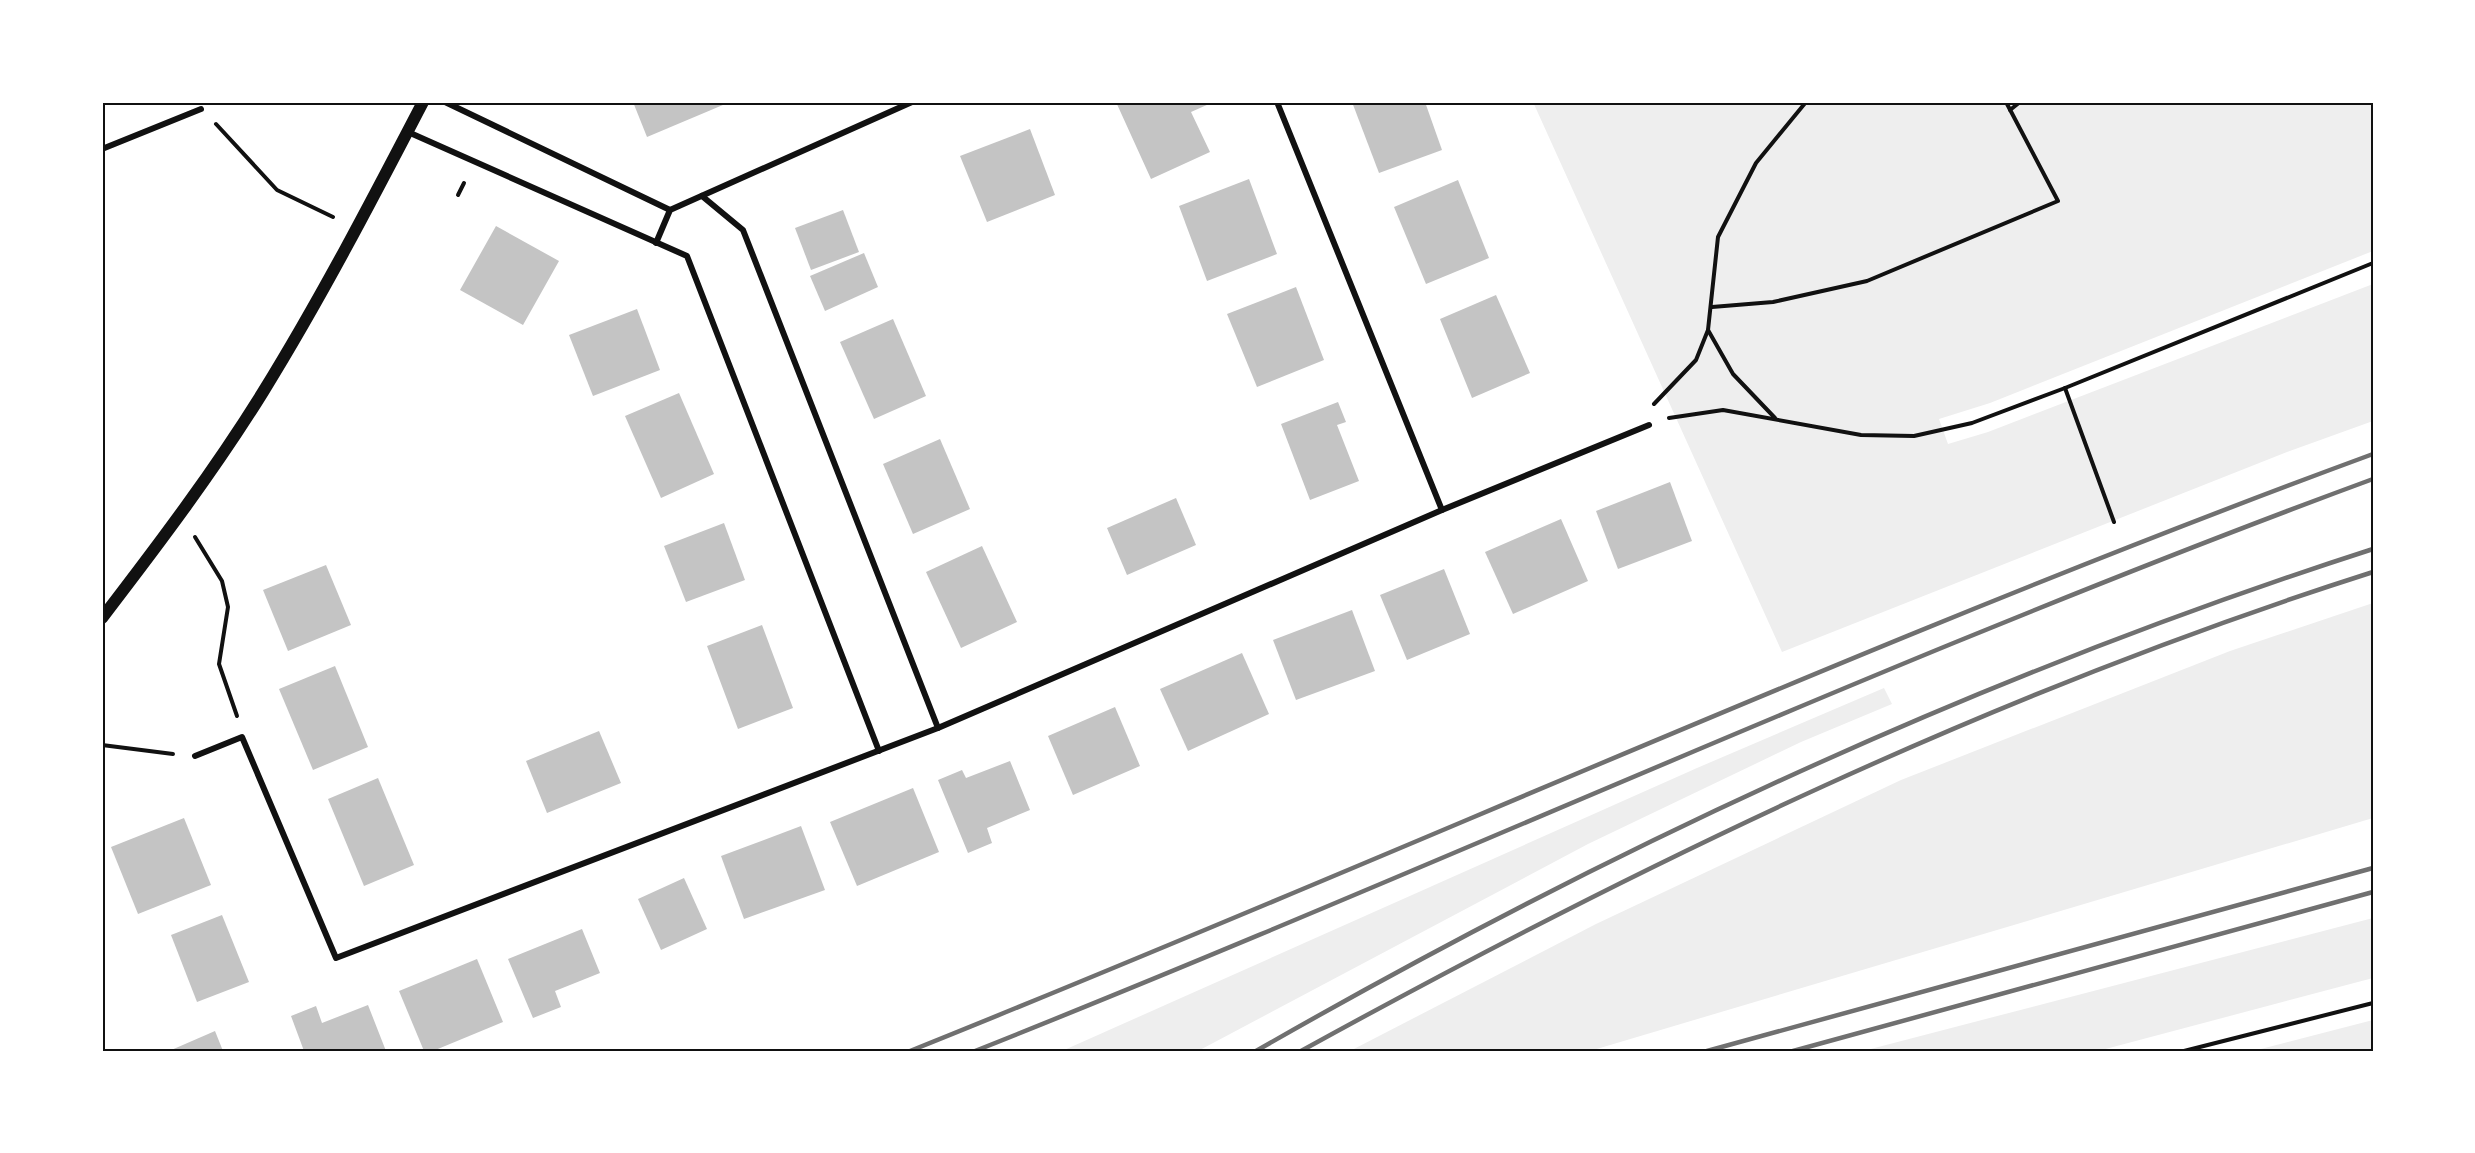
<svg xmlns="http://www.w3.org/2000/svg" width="2475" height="1153" font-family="Inter,sans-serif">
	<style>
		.green { fill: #eee }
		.building { fill: #c4c4c4 }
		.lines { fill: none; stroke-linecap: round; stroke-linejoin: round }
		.path { stroke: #111; stroke-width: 4 }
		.minor { stroke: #111; stroke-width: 6 }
		.secondary { stroke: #111; stroke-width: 12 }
		.rail { stroke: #707070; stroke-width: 4.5 }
		.neatline { fill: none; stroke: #111; stroke-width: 2 }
	</style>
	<rect width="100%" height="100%" fill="#fff"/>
	<g class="green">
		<polygon points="1533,102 2373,102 2373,251 1990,403 1939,419 1948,444 1988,432 2373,284 2373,421 2287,452 1782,652"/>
		<polygon points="2373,603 2373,818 1590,1051 1350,1051 1596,924 1901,780 2230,651"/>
		<polygon points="1884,688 1892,704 1801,742 1588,844 1198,1051 1062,1051 1697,768"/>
		<polygon points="2373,918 2373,978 2098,1051 1863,1051"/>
		<polygon points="2373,1020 2373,1051 2253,1051"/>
	</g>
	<g class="building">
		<polygon points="633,102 730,102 647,137"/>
		<polygon points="1116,102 1208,102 1209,104 1191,112 1210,152 1151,179"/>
		<polygon points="1352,102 1425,102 1442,150 1379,173"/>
		<polygon points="1030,129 1055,195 987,222 960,156"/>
		<polygon points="1249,179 1277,254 1207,281 1179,206"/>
		<polygon points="1458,180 1489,258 1426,284 1394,207"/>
		<polygon points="843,210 859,252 811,270 795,228"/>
		<polygon points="496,226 559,261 523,325 460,290"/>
		<polygon points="864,253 878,287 825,311 810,276"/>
		<polygon points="1296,287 1324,360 1257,387 1227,314"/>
		<polygon points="1496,295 1530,373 1472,398 1440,319"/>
		<polygon points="637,309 660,370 593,396 569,335"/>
		<polygon points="893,319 926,396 874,419 840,342"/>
		<polygon points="679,393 714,474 661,498 625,416"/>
		<polygon points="1338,402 1346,422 1337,425 1359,481 1310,500 1281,424"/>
		<polygon points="940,439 970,509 913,534 883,464"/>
		<polygon points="1670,482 1692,541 1618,569 1596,511"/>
		<polygon points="1176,498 1196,545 1127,575 1107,528"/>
		<polygon points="1561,519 1588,581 1513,614 1485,552"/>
		<polygon points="724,523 745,580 686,602 664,546"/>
		<polygon points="982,546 1017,622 961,648 926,572"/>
		<polygon points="326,565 351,625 288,651 263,590"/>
		<polygon points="1444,569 1470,634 1407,660 1380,595"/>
		<polygon points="1352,610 1375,671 1296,700 1273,640"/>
		<polygon points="762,625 793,708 738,729 707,646"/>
		<polygon points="1242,653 1269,714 1188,751 1160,689"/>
		<polygon points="335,666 368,747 313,770 279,689"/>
		<polygon points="1115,707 1140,766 1073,795 1048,736"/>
		<polygon points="599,731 621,783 547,813 526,761"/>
		<polygon points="1010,761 1030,810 987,828 992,843 968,853 938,780 962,770 966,778"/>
		<polygon points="378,778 414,865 364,886 328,799"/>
		<polygon points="913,788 939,852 857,886 830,822"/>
		<polygon points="184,818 211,885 138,914 111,847"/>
		<polygon points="801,826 825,890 744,919 721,856"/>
		<polygon points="684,878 707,929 661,950 638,899"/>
		<polygon points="222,915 249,982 197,1002 171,935"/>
		<polygon points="582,929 600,973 555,991 561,1007 533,1018 508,959"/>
		<polygon points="477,959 503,1022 433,1051 424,1051 399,991"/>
		<polygon points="368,1005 386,1051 304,1051 291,1016 316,1006 322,1023"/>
		<polygon points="215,1031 223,1051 169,1051"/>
	</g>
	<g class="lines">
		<g class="path">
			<polyline points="2010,110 2020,102"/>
			<polyline points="216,124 277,190 333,217"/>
			<polyline points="458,195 464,183"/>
			<polyline points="1712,307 1773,302 1867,281 2058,201 2006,102"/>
			<polyline points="1708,330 1733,374 1775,418"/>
			<polyline points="2065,388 2114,522"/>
			<polyline points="1654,404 1696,360 1708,330 1718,237 1756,163 1806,102"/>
			<polyline points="1669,418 1723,410 1861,435 1914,436 1972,423 2065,388 2373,263"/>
			<polyline points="195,537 222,581 228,607 219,664 237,716"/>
			<polyline points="102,745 173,754"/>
			<polyline points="2184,1051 2373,1003"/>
		</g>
		<g class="minor">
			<polyline points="445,102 670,210"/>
			<polyline points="1277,102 1442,510"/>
			<polyline points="408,132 687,256 879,751"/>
			<polyline points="102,149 201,109"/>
			<polyline points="702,196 743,230 938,728"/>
			<polyline points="656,243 670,210 912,102"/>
			<polyline points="195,756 242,737 336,958 938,728 1442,510 1649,425"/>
		</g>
		<path class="secondary" d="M102 618C158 545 214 471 263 392 321 298 372 200 423 102"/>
		<g class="rail">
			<path d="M910 1051C1399 855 1878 636 2373 454"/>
			<path d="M975 1051C1443 865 1900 653 2373 479"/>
			<path d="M1256 1051C1610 848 1985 674 2373 549"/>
			<path d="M1301 1051C1644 862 1999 691 2373 572"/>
			<polyline points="1707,1051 2373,868"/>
			<polyline points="1793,1051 2373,892"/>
		</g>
	</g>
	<rect width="2475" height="1153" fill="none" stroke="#ffffff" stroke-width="207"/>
	<rect x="104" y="104" width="2268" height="946" class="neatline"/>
</svg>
